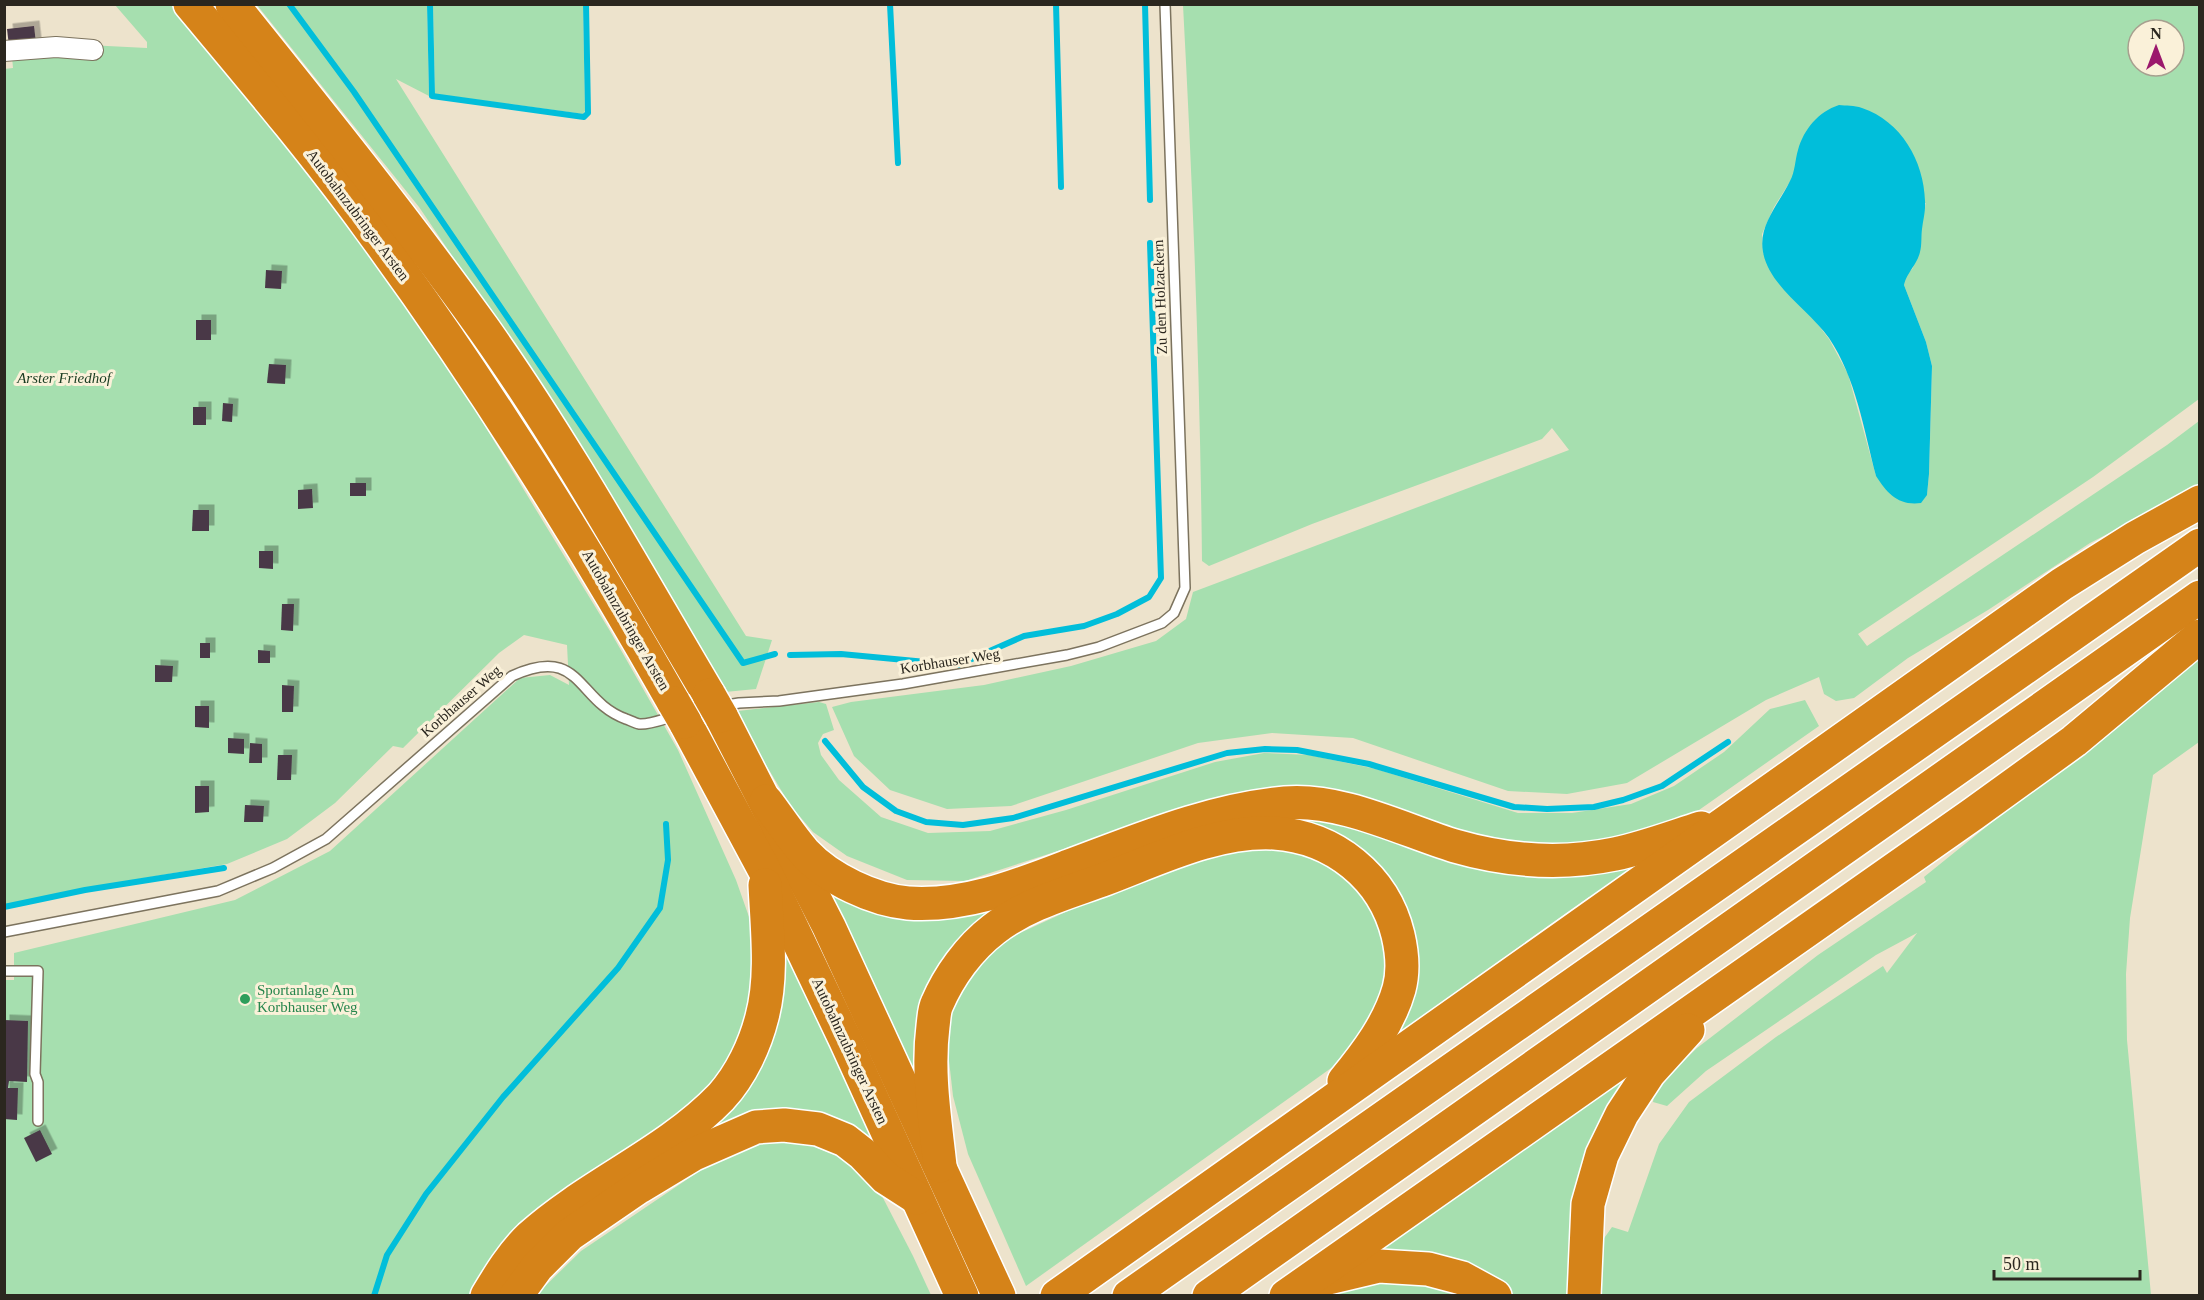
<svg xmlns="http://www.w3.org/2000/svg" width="2204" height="1300" font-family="Georgia,serif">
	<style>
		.green { fill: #a6dfaf; fill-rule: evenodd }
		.water { fill: #01beda }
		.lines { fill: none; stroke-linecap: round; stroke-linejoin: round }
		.stream { stroke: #01beda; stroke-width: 6 }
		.building { fill: #493846; filter: url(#shadow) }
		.lane-casing { stroke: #7c735e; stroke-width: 12 }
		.street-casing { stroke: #7c735e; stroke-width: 22 }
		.highway-casing { stroke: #fff; stroke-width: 36 }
		.lane { stroke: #fff; stroke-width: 9 }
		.street { stroke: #fff; stroke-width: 20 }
		.highway { stroke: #d58319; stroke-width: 33 }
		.highway-bridge-casing { stroke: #fff; stroke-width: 36; stroke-linecap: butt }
		.highway-bridge { stroke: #d58319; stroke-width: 33 }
		.leisure-dot { fill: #2e9e5b; stroke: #faf1d9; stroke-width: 2 }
		.labels { text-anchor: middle; stroke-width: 6; stroke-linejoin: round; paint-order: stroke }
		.street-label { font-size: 15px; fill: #2b271f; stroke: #faf1d9 }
		.park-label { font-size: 15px; font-style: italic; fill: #193c21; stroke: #faf1d9 }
		.leisure-label { font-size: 15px; fill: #27864d; stroke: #faf1d9; text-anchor: start }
	</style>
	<defs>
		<filter id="shadow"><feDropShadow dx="5.5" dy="-5.5" stdDeviation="0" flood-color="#0004"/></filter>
	</defs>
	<rect width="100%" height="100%" fill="#ede3cc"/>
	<g class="green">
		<polygon points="115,5 172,5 232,77 370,256 466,395 610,631 678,750 736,880 754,931 754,976 748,1018 733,1051 702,1096 624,1155 554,1196 527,1221 474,1295 5,1295 4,980 14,980 14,953 235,900 330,851 520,678 550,675 569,685 567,645 524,635 499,653 403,748 393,746 335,803 287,839 227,864 68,891 5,905 4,69 13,68 12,57 68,44 147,48 147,42"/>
		<polygon points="257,5 427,5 429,96 396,79 746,636 772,640 756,689 725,692 668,590 544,391 419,207"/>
		<polygon points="433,5 583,5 585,111 583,114 435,94"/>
		<path d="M1183 5H2199V399L2093 477 1858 634 1867 646 2167 445 2199 421V487L2090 543 1988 610 1908 658 1854 698 1836 701 1824 694 1819 677 1766 700 1627 783 1567 794 1508 791 1353 738 1272 733 1198 743 1011 806 947 809 890 790 854 756 832 707 851 702 984 685 1071 666 1156 641 1186 619 1193 592 1569 450 1552 428 1542 439 1312 524 1209 566 1202 561C1200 375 1193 190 1183 5ZM2138 30H2174V66H2138ZM1791 180 1926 203 1913 268 1906 275 1904 285 1926 342 1932 366 1929 474 1927 495 1876 476 1848 374 1829 339 1763 253 1762 234 1774 207Z"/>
		<polygon points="2199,655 2199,742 2153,775 2130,918 2126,974 2127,1040 2151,1295 1600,1296 1600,1244 1612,1227 1628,1232 1659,1144 1689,1102 1776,1037 1883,966 1887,973 1917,933 1876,955 1706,1071 1667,1106 1653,1102 1655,1089 1697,1048 1818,955 1926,882 1924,877"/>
		<polygon points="1805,700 1819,726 1699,810 1646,834 1596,845 1500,843 1338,791 1289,787 1248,790 1178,809 1061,850 965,881 907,880 847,856 813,832 790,805 757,750 738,711 819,702 826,704 834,730 823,734 818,743 821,755 839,780 881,817 928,833 990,831 1066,810 1215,762 1264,753 1309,755 1376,769 1518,813 1572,813 1631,804 1674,786 1724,752 1770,709"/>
		<polygon points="1295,811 1491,866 1657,853 1602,896 1589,897 1469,982 1471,988 1376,1055 1412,940 1304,827 989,918 917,1073 913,1074 827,889 892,912"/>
		<polygon points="1259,846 1305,851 1342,867 1367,900 1387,942 1383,985 1367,1024 1334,1066 1026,1286 968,1154 953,1096 947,1043 950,1013 960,989 988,955 1013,936 1142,877 1207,857"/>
		<polygon points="787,949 881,1153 782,1112 518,1266 721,1112 781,952"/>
		<polygon points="1650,1050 1637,1072 1576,1295 1507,1295 1353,1264"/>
		<polygon points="764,1142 803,1142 842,1158 882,1196 913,1256 931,1295 535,1296 581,1251 732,1149"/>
		<polygon points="1394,1275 1470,1296 1329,1296 1352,1284"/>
	</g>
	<path class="water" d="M1839 105C1846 106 1854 105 1862 108 1901 121 1924 161 1925 201 1926 210 1923 220 1922 229 1921 236 1922 245 1920 252 1917 265 1907 272 1904 285L1926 342 1932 366 1929 474 1927 495 1921 503C1898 506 1887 493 1876 476 1864 430 1856 378 1829 338 1809 310 1769 286 1763 252 1758 225 1779 204 1790 181 1795 172 1795 160 1798 150 1804 129 1818 112 1839 105Z"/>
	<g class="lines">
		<g class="stream">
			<polyline points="289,4 354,92 743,663 775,654"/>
			<polyline points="430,4 432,95"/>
			<polyline points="890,4 898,163"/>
			<polyline points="1056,4 1061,187"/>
			<polyline points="1145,4 1150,200"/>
			<polyline points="432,96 584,117 588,113 586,4"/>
			<polyline points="790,655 841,654 958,665 1024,636 1084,626 1117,614 1149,597 1161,578 1150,243"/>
			<polyline points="825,741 863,787 896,811 926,822 963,825 1013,818 1227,753 1265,749 1297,750 1369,764 1514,807 1547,809 1594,807 1623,800 1662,786 1728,742"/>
			<polyline points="4,907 85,890 224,868"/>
			<polyline points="374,1296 387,1255 426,1194 503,1097 618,968 660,908 668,860 666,824"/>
		</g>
	</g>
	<g class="building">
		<polygon points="34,26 36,43 9,46 7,29"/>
		<polygon points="266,270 282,271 281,289 265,288"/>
		<rect x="196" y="320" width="15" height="20"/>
		<polygon points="269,364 286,365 285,384 267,383"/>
		<polygon points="223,403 233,404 232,422 222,421"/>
		<rect x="193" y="407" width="13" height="18"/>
		<rect x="350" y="483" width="16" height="13"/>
		<polygon points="312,489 313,508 298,509 298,490"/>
		<polygon points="193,510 209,510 209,531 192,531"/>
		<polygon points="259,551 273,551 273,569 259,568"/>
		<polygon points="282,604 294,604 293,631 281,630"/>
		<rect x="200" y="643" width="10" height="15"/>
		<polygon points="258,650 270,651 270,663 258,663"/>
		<polygon points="155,665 173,666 172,682 155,682"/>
		<polygon points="282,685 294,686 293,712 282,712"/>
		<polygon points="195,706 209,706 209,728 195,727"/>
		<polygon points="228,738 244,739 244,754 228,753"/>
		<polygon points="250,743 262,744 262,763 249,763"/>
		<polygon points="278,755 292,755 291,780 277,780"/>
		<polygon points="195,786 209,786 209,812 195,813"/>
		<polygon points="245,805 264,806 263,822 244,822"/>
		<polygon points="4,1020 28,1021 27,1082 9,1081 8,1088 18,1088 17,1120 4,1119"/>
		<polygon points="40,1130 52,1154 36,1162 24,1138"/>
	</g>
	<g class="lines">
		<g class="lane-casing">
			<g id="lane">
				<polyline points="721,706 739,703 779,701 903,684 1067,655 1099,647 1162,623 1174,613 1185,588 1165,4"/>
				<path d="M4 932 218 891 273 868 326 839 512 676C582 644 576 701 626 719 629 720 635 723 639 724 649 725 664 719 675 716"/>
				<polyline points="4,971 38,971 35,1074 38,1082 38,1121"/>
			</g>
		</g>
		<g class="street-casing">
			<polyline id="street" points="4,51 56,47 93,50"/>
		</g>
		<g class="highway-casing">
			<g id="highway">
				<path d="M190 4C251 77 313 150 369 227 481 379 581 539 674 703"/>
				<path d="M232 4C318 111 403 217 483 328 566 445 636 572 709 695"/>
				<polyline points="721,716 829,927 999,1296"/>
				<polyline points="685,722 765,871 845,1039 962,1296"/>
				<path d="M766 801C779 818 791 837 805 853 829 879 874 900 908 903 964 907 1017 886 1069 866 1139 840 1209 810 1285 803 1341 798 1403 830 1455 846 1507 861 1562 865 1615 854 1644 848 1673 837 1701 828"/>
				<path d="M940 1166C935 1119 927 1073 933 1026 934 1019 934 1010 937 1004 949 976 969 948 994 929 1026 904 1067 893 1105 879 1158 859 1216 830 1274 833 1334 837 1384 877 1398 935 1402 952 1404 971 1399 989 1389 1024 1367 1053 1344 1081"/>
				<polyline points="1320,1280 1379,1266 1428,1269 1462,1278 1495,1296"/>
				<path d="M487 1296C499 1276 513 1253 530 1237 589 1184 666 1154 721 1097 741 1075 755 1045 762 1017 773 976 767 927 765 885"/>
				<polyline points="516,1296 537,1267 569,1235 639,1187 692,1155 756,1127 784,1125 818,1129 845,1140 863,1154 886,1178 917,1198"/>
				<polyline points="1057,1296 2062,584 2135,538 2200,502"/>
				<polyline points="1129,1296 2200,545"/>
				<polyline points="1209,1296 2200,597"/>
				<polyline points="1286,1296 1973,814 2074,741 2200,636"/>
				<polyline points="1584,1296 1588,1204 1602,1155 1622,1114 1649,1073 1688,1030"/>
			</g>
		</g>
		<use href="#lane" class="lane"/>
		<use href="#street" class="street"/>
		<use href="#highway" class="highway"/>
		<g class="highway-bridge-casing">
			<g id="highway-bridge">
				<polyline points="709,695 721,716"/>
				<polyline points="674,703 685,722"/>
			</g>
		</g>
		<use href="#highway-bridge" class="highway-bridge"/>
	</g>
	<circle class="leisure-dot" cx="245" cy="999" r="6"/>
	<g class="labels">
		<g class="street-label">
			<text transform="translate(358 215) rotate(53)" y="5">Autobahnzubringer Arsten</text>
			<text transform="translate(1160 297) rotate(-92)" y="5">Zu den Holzackern</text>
			<text transform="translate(626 620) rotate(60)" y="5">Autobahnzubringer Arsten</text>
			<text transform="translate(950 661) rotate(-9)" y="5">Korbhauser Weg</text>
			<text transform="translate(461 701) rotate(-41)" y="5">Korbhauser Weg</text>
			<text transform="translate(850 1051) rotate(65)" y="5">Autobahnzubringer Arsten</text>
		</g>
		<g class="park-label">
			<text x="64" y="383">Arster Friedhof</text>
		</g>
		<g class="leisure-label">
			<text x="257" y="995">Sportanlage Am<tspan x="257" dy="17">Korbhauser Weg</tspan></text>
		</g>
	</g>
	<rect width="2204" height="1300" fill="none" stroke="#2b271f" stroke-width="12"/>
	<g transform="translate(2156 48)"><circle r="28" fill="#faf1d9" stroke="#a7a08f" stroke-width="1.5"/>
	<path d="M0-4.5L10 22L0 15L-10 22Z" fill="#9b186c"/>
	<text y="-9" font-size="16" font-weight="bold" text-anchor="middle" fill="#2b271f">N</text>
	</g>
	<path d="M1994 1270v9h146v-9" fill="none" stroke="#2b271f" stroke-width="3"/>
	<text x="2003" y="1270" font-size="18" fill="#2b271f" stroke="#faf1d9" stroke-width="4.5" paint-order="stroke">50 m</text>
</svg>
